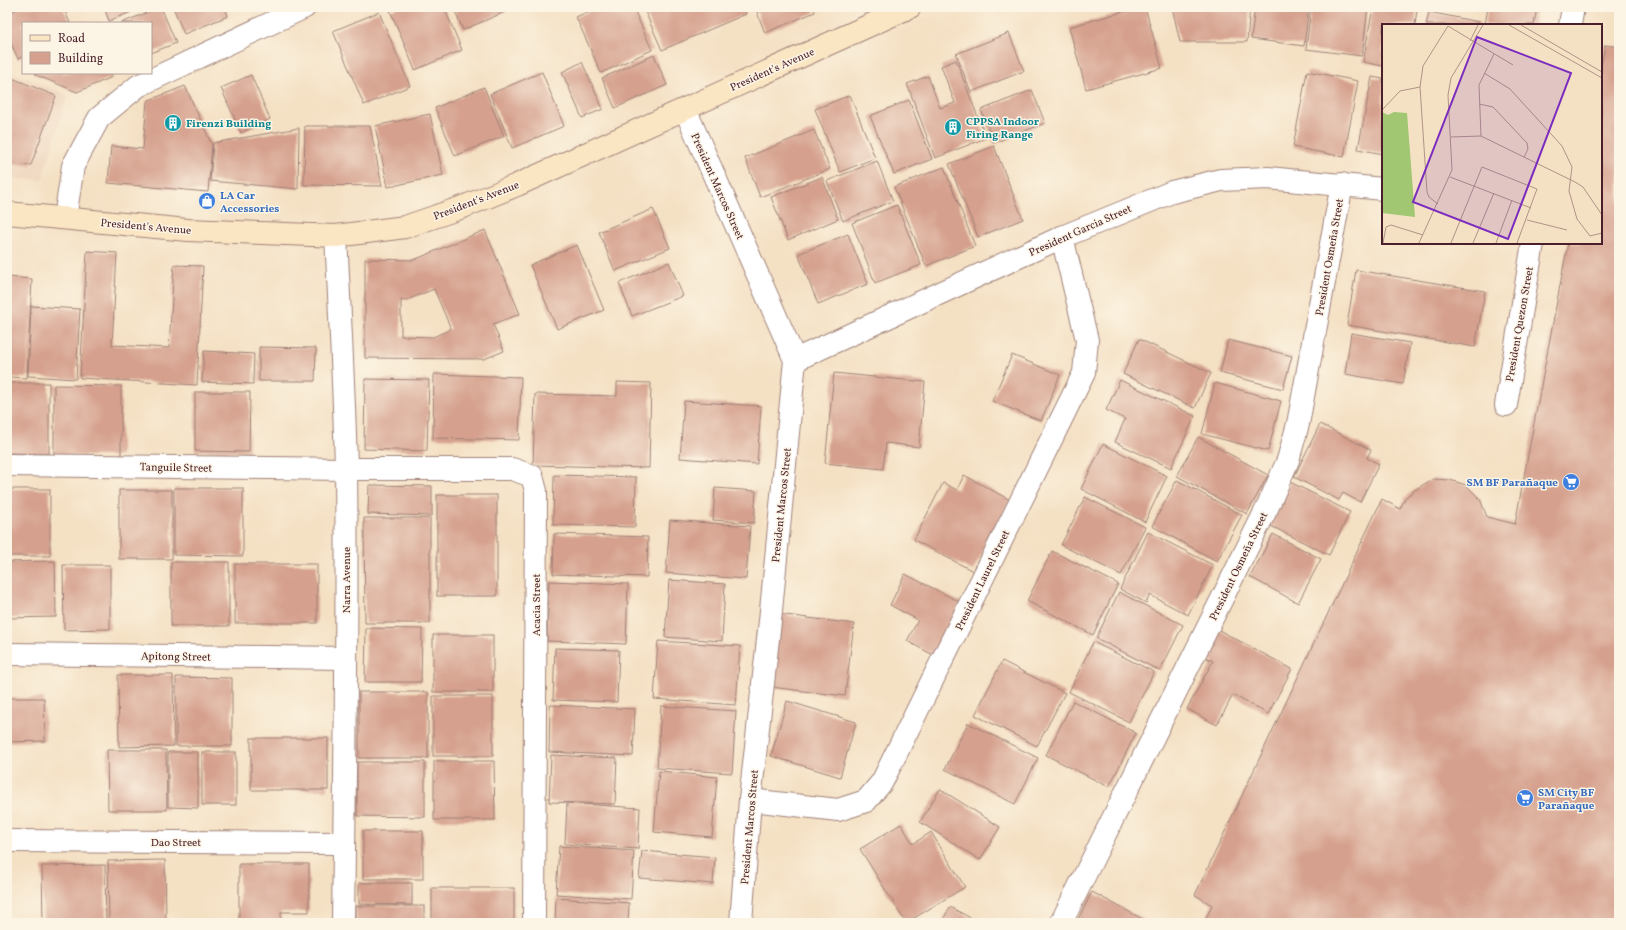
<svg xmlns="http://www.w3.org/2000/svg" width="1626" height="930" font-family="Vollkorn,serif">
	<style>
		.built { fill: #edd1b9 }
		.building { fill: #d5a08d; fill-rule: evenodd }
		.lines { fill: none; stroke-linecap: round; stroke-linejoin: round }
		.street-casing { stroke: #9f8077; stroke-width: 24 }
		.secondary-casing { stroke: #9f8077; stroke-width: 24 }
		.street { stroke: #fff; stroke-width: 22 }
		.secondary { stroke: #fbe6c4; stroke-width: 22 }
		.labels { text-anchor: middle; stroke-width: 3; stroke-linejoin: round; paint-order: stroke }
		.street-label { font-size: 11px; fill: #4a1f2b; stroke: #fcf5e5 }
		.culture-label { font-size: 11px; font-weight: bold; fill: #0d838f; stroke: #fcf5e5; text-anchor: start }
		.shop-label { font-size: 11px; font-weight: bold; fill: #366cbe; stroke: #fcf5e5; text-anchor: start }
		.inset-road { fill: none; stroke: #b09386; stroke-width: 1 }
		.view { fill: #7b2cbf; fill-opacity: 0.15; stroke: #7b2cbf; stroke-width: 2 }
		.inset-edge { fill: none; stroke: #4a1f2b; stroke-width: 2 }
	</style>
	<rect width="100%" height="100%" fill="#fcf5e5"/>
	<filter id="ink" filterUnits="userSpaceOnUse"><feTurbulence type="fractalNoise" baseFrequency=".025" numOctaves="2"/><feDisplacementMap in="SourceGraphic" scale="8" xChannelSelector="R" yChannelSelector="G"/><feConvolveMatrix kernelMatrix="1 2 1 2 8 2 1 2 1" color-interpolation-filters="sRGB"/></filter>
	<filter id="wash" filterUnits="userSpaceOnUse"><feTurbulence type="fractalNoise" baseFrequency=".012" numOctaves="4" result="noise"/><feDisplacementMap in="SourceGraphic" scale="16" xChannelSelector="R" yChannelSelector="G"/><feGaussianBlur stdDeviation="0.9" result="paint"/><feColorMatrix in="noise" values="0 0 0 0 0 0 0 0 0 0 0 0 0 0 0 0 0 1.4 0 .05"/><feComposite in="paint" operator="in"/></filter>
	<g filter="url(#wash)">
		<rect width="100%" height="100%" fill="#f4e0c3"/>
		<polygon class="built" points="7,71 68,95 42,180 7,178"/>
		<g id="blocks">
			<g class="building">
				<polygon points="22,7 63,7 70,23 23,23 23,56 18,59 7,34 7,14"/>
				<polygon points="104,7 143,7 109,21"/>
				<polygon points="161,7 176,43 151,53 151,23 121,23"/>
				<polygon points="173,7 225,7 228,16 184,34"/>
				<polygon points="398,7 444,7 462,50 415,70 390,10"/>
				<polygon points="453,7 505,7 507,11 463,30"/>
				<polygon points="599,7 633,7 652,50 601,73 576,17"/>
				<polygon points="643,7 743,7 746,14 662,50"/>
				<polygon points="755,7 813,7 815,12 765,33"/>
				<polygon points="1140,7 1145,7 1162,68 1086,89 1069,27"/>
				<polygon points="1172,7 1250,7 1247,42 1180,42"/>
				<polygon points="1255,7 1309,7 1304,46 1251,39"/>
				<polygon points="1311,7 1368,7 1362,56 1306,49"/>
				<polygon points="1373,7 1401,7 1417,10 1415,25 1383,25 1383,66 1363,62"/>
				<polygon points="1488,7 1537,7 1534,25 1485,25"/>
				<polygon points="379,12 410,86 364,105 333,31"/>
				<polygon points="1429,12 1479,22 1479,25 1426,25"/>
				<polygon points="1009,33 1024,71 971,92 956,54"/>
				<polygon points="1605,45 1619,47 1619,923 1204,923 1212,905 1195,895 1382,499 1400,509 1405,498 1416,489 1433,479 1450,480 1466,485 1480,499 1487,517 1515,524 1568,243 1601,243 1601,66"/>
				<polygon points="654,55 667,85 615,108 602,78"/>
				<polygon points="956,60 986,138 935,158 907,84 928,76 940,108 955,103 941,66"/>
				<polygon points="582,62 603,109 582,118 562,72"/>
				<polygon points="1307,71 1358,81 1344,157 1293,147"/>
				<polygon points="542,72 564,126 512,148 490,94"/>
				<polygon points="35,73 111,73 112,77 77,92 36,75"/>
				<polygon points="251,75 270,119 241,133 221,88"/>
				<polygon points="7,76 56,96 31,165 7,164"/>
				<polygon points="1372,77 1383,79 1383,154 1358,149"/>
				<polygon points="185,86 212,145 208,192 108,183 111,146 143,149 147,101"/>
				<polygon points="484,87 504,136 455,156 435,108"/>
				<polygon points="1032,90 1045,123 994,143 981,110"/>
				<polygon points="850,95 875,158 840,172 815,109"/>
				<polygon points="909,100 932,159 894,174 870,116"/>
				<polygon points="430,114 443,175 388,187 375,126"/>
				<polygon points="305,126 370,126 382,186 304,185"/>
				<polygon points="299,128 298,189 210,181 213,143"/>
				<polygon points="814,130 830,169 760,197 745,158"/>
				<polygon points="994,146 1023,219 978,237 949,164"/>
				<polygon points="877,161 893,201 843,221 827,181"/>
				<polygon points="944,167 975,246 926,266 894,187"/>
				<polygon points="822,177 838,219 788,240 771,197"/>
				<polygon points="897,205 921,265 875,283 852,223"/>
				<polygon points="653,209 670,248 615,271 599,232"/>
				<path d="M485 230 520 314 493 324 504 351 484 359 365 358V259L414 260ZM434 289 451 329 433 337 401 336V300H407Z"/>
				<polygon points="848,234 868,284 818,304 798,254"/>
				<polygon points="577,245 604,310 557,329 530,265"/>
				<polygon points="87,251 117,253 112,345 169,348 174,265 203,266 197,385 80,378"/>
				<polygon points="669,262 683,296 632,316 619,283"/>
				<polygon points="1356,270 1485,291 1475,347 1347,325"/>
				<polygon points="7,277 32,279 27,378 7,377"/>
				<polygon points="31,306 80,309 76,379 28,376"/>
				<polygon points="1351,333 1410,343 1403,384 1345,374"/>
				<polygon points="1139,339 1211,373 1195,408 1123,374"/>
				<polygon points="1228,340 1292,356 1283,389 1220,373"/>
				<polygon points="259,347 316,348 315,381 259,381"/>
				<polygon points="204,351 254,354 253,384 202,382"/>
				<polygon points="1012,355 1060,375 1041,421 992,401"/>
				<polygon points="834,373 925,382 919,447 886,443 883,469 825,463"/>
				<polygon points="434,374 521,377 519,440 433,438"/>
				<polygon points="365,379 429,380 427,451 364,449"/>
				<polygon points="1120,380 1195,416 1171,468 1115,442 1125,419 1106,410"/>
				<polygon points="617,382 651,383 649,468 533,465 535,394 617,396"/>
				<polygon points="7,383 49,383 49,454 7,453"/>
				<polygon points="1215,383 1281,401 1268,451 1202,434"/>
				<polygon points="54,385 121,386 121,456 54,456"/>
				<polygon points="195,392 250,392 249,452 195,451"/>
				<polygon points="684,401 761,406 757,464 680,458"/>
				<polygon points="1320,424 1371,450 1367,458 1379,464 1360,502 1343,493 1339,500 1294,477"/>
				<polygon points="1198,437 1268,475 1247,514 1177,476"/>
				<polygon points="1103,444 1167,476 1145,522 1081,489"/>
				<polygon points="554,475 636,477 635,527 553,525"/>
				<polygon points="964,475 1010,500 973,571 914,540 943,483 957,490"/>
				<polygon points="1177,480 1242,515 1217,561 1152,526"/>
				<polygon points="1290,482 1350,512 1329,555 1269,525"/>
				<polygon points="369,485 432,486 432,516 368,514"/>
				<polygon points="174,488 243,488 243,556 174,555"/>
				<polygon points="715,488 756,491 754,523 713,520"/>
				<rect x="7" y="489" width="43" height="67"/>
				<rect x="119" y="490" width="53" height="69"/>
				<rect x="437" y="495" width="60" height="101"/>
				<polygon points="1085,497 1145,527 1121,575 1061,545"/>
				<polygon points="364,518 430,518 430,623 365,623"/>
				<polygon points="670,520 750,526 746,579 666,573"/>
				<polygon points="1148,532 1213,565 1188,615 1150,595 1146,603 1120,589"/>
				<polygon points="554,534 648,537 647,577 553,574"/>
				<polygon points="1273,534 1321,559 1298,603 1250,577"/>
				<polygon points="1052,551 1118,584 1093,635 1027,601"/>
				<polygon points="55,561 56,617 7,618 7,562"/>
				<rect x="171" y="562" width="58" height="64"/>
				<rect x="235" y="564" width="82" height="59"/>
				<polygon points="63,565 110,565 110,629 64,630"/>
				<polygon points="905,574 962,603 935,656 907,641 918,620 890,605"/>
				<polygon points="669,580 725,584 722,641 665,637"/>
				<polygon points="549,581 628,584 626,644 547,641"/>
				<polygon points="1119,592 1183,625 1160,671 1096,638"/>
				<polygon points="778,614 854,624 845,696 770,687"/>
				<polygon points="366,628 422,629 421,682 365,682"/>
				<polygon points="1217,629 1292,669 1268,714 1233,695 1217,725 1187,709 1213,661 1203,656"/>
				<rect x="433" y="635" width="60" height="57"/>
				<polygon points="658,641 740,646 736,705 654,699"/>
				<polygon points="1093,642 1154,672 1129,722 1069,692"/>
				<polygon points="555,648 619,650 617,702 553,700"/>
				<polygon points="1002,661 1065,693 1037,746 975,715"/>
				<polygon points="118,675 173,675 174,746 119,747"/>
				<polygon points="176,677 232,678 232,746 176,746"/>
				<rect x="359" y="692" width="69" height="66"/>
				<rect x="433" y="696" width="60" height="60"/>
				<polygon points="7,698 44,698 45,741 7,742"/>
				<polygon points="787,701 856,722 840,777 771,756"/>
				<polygon points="1073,701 1136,733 1109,787 1046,755"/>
				<polygon points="550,705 635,709 633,756 549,752"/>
				<polygon points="661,706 736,711 732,773 657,768"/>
				<polygon points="968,723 1038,758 1015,804 945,769"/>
				<rect x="251" y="738" width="77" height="52"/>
				<polygon points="107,750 166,750 167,810 108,810"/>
				<polygon points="168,752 198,752 198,808 168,807"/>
				<rect x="202" y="752" width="34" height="53"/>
				<polygon points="551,755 617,758 615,804 549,802"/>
				<polygon points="434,761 494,761 495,820 434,820"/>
				<polygon points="357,762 425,762 425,817 357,816"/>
				<polygon points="659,771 717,777 712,837 654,832"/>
				<polygon points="940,789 1000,827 980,860 920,822"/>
				<polygon points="567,803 640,808 638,849 565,844"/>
				<polygon points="901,824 913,844 931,832 965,887 906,923 860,849"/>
				<rect x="363" y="831" width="60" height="48"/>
				<polygon points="559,846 634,851 631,899 556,894"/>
				<polygon points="642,851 715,857 713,884 639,878"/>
				<polygon points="165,860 166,923 109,923 108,861"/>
				<polygon points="239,864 309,864 309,912 281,912 281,923 239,923"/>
				<polygon points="105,865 106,923 43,923 42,866"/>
				<polygon points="359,883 412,883 412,905 359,904"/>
				<rect x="432" y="888" width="82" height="35"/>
				<polygon points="1092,892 1150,923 1076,923"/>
				<polygon points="556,898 629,903 628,923 555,923"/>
				<rect x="356" y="906" width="68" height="17"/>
				<polygon points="950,907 980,923 941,923"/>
			</g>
		</g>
	</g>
	<g filter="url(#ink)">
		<use href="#blocks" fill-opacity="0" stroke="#9f8077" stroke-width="1"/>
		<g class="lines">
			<g class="street-casing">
				<g id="street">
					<polyline points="1570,25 1573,7"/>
					<polyline points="685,109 795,360 770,621 750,800 741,923"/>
					<polyline points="65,218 73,166 99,118 138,86 305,7"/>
					<path d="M336 236C340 313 344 390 346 467 348 619 345 771 343 923"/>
					<polyline points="795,360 1062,237 1172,192 1221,180 1268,178 1383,189"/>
					<polyline points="1506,405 1533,243"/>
					<polyline points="7,465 346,469 512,469 532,476 536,491 534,923"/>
					<polyline points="7,654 346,658"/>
					<polyline points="750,800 838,810 866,801 882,782 1084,373 1087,340 1062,237"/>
					<polyline points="7,841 344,843"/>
					<polyline points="1061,923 1268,506 1288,460 1298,424 1342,184"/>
				</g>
			</g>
			<g class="secondary-casing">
				<polyline id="secondary" points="7,213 188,230 336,236 405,227 463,207 517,185 910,7"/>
			</g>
			<use href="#street" class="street"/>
			<use href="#secondary" class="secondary"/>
		</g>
	</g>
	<defs>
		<g id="building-disc" transform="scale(0.9)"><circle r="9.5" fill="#0f9aa8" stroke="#fcf5e5"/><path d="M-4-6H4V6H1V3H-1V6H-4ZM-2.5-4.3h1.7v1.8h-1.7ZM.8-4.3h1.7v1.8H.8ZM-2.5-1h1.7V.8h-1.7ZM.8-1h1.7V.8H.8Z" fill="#fff"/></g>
		<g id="shop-disc" transform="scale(0.9)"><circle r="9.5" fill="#3f7fe0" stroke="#fcf5e5"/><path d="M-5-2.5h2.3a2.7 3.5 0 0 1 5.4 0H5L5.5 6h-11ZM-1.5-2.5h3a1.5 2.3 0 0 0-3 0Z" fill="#fff"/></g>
		<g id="supermarket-disc" transform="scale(0.9)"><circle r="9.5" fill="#3f7fe0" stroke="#fcf5e5"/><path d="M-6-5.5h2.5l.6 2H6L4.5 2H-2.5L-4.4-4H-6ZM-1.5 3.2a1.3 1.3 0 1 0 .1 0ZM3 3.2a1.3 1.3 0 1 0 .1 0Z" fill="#fff"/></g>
	</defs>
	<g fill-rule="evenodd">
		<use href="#building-disc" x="173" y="123"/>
		<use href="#building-disc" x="953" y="127"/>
		<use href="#shop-disc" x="207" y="201"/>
		<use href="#supermarket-disc" x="1571" y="482"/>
		<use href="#supermarket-disc" x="1525" y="798"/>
	</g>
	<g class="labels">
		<g class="street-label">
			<text transform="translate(772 69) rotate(-24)" y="4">President's Avenue</text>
			<text transform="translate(718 186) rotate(66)" y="4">President Marcos Street</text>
			<text transform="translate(476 200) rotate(-21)" y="4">President's Avenue</text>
			<text transform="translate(146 226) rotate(5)" y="4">President's Avenue</text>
			<text transform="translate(1080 230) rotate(-24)" y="4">President Garcia Street</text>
			<text transform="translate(1329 257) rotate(-80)" y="4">President Osmeña Street</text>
			<text transform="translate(1519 324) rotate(-80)" y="4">President Quezon Street</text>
			<text transform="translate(176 467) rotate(1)" y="4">Tanguile Street</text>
			<text transform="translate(781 505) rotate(-84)" y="4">President Marcos Street</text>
			<text transform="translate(1238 566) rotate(-64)" y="4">President Osmeña Street</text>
			<text transform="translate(346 580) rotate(-90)" y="4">Narra Avenue</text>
			<text transform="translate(982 580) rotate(-64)" y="4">President Laurel Street</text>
			<text transform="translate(536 605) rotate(-90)" y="4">Acacia Street</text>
			<text transform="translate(176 656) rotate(1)" y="4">Apitong Street</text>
			<text transform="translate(749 827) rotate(-85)" y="4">President Marcos Street</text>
			<text x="176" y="846">Dao Street</text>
		</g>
		<g class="culture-label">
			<text x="966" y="125">CPPSA Indoor<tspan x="966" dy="13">Firing Range</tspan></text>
			<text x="186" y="127">Firenzi Building</text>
		</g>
		<g class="shop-label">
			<text x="220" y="199">LA Car<tspan x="220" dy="13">Accessories</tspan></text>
			<text x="1558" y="486" text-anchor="end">SM BF Parañaque</text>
			<text x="1538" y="796">SM City BF<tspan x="1538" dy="13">Parañaque</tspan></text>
		</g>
	</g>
	<g transform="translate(1382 24)">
		<rect width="220" height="220" fill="#f4e0c3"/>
		<path d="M0 88 6 91 12 88 25 89 33 193 0 189Z" fill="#a1c772"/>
		<path class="inset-road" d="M127 1 220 54M139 1 220 48M88 17 96 1M102 49 128 65 180 122 190 143 187 167 195 195 208 212 220 209M97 80 111 83 145 119 146 125 142 133M1 85 18 67 38 63M99 112 97 61 112 30M69 113 99 112 193 158 201 163 220 191M68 153 149 184M56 180 47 173 45 168 38 63 41 42 66 2 131 41M145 196 185 206M1 219 4 203 9 201 41 211M37 219 70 146 66 71 69 54 101 1M69 219 100 143 155 165 135 219M91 219 112 169M114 219 130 176"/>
		<path class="view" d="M95 13 189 49 126 215 31 178Z"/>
		<rect width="220" height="220" class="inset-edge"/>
	</g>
	<rect width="1626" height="930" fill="none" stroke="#fcf5e5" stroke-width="24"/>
	<rect x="22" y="22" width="130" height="52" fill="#fcf5e5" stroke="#b59f9b"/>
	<rect x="30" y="35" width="20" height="6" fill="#fbe6c4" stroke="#b59f9b"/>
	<text x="58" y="42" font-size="12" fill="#4a1f2b">Road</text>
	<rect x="30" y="52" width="20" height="12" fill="#d5a08d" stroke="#b59f9b"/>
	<text x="58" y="62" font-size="12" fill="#4a1f2b">Building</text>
</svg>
